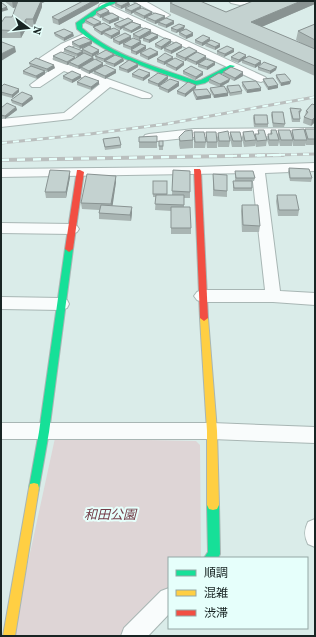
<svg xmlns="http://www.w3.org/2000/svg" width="316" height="637" font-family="'Source Serif 4','Noto Sans JP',serif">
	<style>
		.green { fill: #ded5d6 }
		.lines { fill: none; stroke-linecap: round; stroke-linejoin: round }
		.street-casing { stroke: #a8b6b4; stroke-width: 2 }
		.fast-casing { stroke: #a8b6b4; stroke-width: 2 }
		.slow-casing { stroke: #a8b6b4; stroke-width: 2 }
		.jam-casing { stroke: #a8b6b4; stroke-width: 2 }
		.street { fill: #f9fcfc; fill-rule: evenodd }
		.fast { fill: #16e098; fill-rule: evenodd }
		.slow { fill: #ffcf43; fill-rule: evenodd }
		.jam { fill: #f24e42; fill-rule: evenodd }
		.rail-far1-casing { stroke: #babfbe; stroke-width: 3 }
		.rail-casing { stroke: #babfbe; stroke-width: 4 }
		.rail-far1 { stroke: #e6fffb; stroke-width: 2; stroke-dasharray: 6; stroke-linecap: butt }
		.rail { stroke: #e6fffb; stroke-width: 2.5; stroke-dasharray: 8; stroke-linecap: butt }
		.wall { fill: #a9b5b3 }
		.shaded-wall { fill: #899392 }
		.building { fill: #c4d2d0; stroke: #899392 }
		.labels { text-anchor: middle; stroke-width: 4; stroke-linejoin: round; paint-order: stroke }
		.near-park-label { font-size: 13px; font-style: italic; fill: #723c47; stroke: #e6fffb }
	</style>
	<rect width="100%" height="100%" fill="#daece9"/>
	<polygon class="green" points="55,438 196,441 200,445 201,558 169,558 169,589 121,636 12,636"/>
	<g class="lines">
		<g class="street-casing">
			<g id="street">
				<polygon points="133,1 145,1 170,15 165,18 162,17"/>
				<polygon points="229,1 253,1 251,3 240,5 231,3"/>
				<polygon points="104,3 265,77 267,79 261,82 257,81 101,8 99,6 101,4"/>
				<polygon points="86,33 91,36 90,38 69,48 52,59 150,94 152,96 150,98 142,98 110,87 71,119 1,127 1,119 64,113 100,84 64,71 40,87 32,87 30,85 54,67 40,62 39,60 40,58 61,44"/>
				<polygon points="315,128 315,136 194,137 149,142 145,141 143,138 145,135 149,134 194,129"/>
				<polygon points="315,163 315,171 265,173 280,291 315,293 315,305 273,302 202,302 197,300 194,296 197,292 202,290 265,290 252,173 1,177 1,169 197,167"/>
				<polygon points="1,223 72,224 77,226 79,229 77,232 72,234 1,233"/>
				<polygon points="1,297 61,298 67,300 69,304 67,308 61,310 1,309"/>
				<polygon points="1,423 212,423 315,427 315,443 212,439 1,439"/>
				<path d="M315 519V547L308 544C304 536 304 530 308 522Z"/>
				<polygon points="169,588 169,614 148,636 121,636 124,628 161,591"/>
			</g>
		</g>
		<g class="fast-casing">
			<g id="fast">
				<path d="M112 1H120L106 7 82 24V28C113 56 157 67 196 81L201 80 230 65 235 66 205 83 196 85C183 81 171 76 158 72 129 61 100 50 77 29L76 23 102 5Z"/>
				<polygon points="69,246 73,249 49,432 39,488 38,492 34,493 30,492 29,488 39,432 65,249"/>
				<polygon points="213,500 217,501 219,505 220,554 218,558 204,558 208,552 207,505 209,501"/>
			</g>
		</g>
		<g class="slow-casing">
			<g id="slow">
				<polygon points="204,315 208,318 217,431 219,505 217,509 213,510 209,509 207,505 207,431 200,318"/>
				<polygon points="34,483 38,484 39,488 15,636 3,636 29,488 30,484"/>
			</g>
		</g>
		<g class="jam-casing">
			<g id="jam">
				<polygon points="194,169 200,169 201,171 208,318 204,321 200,318"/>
				<polygon points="77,170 80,170 84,172 73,249 69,252 65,249"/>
			</g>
		</g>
		<use href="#street" class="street"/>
		<use href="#fast" class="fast"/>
		<use href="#slow" class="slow"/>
		<use href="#jam" class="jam"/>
		<g class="rail-far1-casing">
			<g id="rail-far1">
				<polyline points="1,143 90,134 166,124 315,97"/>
				<polyline points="231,156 315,154"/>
			</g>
		</g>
		<g class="rail-casing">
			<polyline id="rail" points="1,160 283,155"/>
		</g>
		<use href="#rail-far1" class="rail-far1"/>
		<use href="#rail" class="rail"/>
	</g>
	<g class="wall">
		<polygon points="4,1 47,1 42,3 42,7 34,27 27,27 21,38 1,38 1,23 12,17 16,7 13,8"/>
		<polygon points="129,2 130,5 121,9 115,6 115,3"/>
		<polygon points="99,3 59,25 53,23 52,17"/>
		<polygon points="170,3 226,12 315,4 261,27 306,46 296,40 298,31 315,24 315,76 170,12"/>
		<polygon points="125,8 141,8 152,12 152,14 165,16 165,18 174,21 174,24 166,28 158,25 158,23 155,24 146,20 146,18 144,19 134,14 134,12 131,14 125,11"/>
		<polygon points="96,12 110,14 100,18 96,15"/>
		<polygon points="102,17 119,17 119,20 109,24 102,20"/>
		<polygon points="85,20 111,27 111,29 120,31 120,34 111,39 104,35 104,34 101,35 94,30 94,27 85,23"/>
		<polygon points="133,22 141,25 141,28 131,33 123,30 123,28 120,30 115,27 114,24"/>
		<polygon points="171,28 184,29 193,36 186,39 179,35 179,32 176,33 171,31"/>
		<polygon points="151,30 151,33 158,38 149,43 143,41 143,38 139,40 133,37 133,34"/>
		<polygon points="54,33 74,36 64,41 55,36"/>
		<polygon points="210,38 210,40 220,44 220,47 215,50 205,46 206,44 202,46 195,43 195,40"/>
		<polygon points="113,39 131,39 141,41 141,44 146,49 136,55 131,53 131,50 123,47 123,44 124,43 119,45 113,42"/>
		<polygon points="171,40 171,43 161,50 155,47 155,44"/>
		<polygon points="92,41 92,44 89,45 99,53 93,56 94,60 96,59 95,56 114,56 124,61 114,67 106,64 105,62 104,62 97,59 103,63 103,66 89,74 81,70 81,68 79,69 69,65 69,64 67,65 53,60 53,56 75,57 75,59 77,57 64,52 64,49 82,51 82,48 80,49 72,45 72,42"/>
		<polygon points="164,48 182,48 171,54 164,51"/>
		<polygon points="234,49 234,52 224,57 217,54 217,51"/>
		<polygon points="197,51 197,53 206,59 196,65 187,61 187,60 185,61 176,57 176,54"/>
		<polygon points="140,53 158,55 148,60 140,56"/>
		<polygon points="231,57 246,58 261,61 261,64 255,68 242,63 242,61 238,63 231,60"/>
		<polygon points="157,59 173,59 184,62 184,65 176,71 166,66 166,64 164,65 157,62"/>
		<polygon points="29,63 55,68 48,72 45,71 45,74 37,79 23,74 23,71 31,66 30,66"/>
		<polygon points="138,64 138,67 128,73 119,70 119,67"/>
		<polygon points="198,64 215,65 207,70 198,67"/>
		<polygon points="258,67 276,70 270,74 258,70"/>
		<polygon points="94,71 116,73 105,79 94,74"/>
		<polygon points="183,71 203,72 203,75 195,80 183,74"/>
		<polygon points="223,72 243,76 234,81 223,75"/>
		<polygon points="132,74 150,76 143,81 132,77"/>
		<polygon points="276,75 290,84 281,86 276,78"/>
		<polygon points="63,76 81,78 72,83 63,79"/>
		<polygon points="168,76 168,79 162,84 179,82 179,86 168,93 159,89 159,87 148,83 148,80"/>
		<polygon points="209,79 229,82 222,86 228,93 228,96 214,98 210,91 210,88 219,87 209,83"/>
		<polygon points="263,79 278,88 268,90 263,82"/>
		<polygon points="77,82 99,84 91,90 77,85"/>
		<polygon points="242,82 261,88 261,91 247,93 242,86"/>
		<polygon points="227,86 242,91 242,94 230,96 226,89"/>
		<polygon points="1,87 19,89 19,92 12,98 1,95"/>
		<polygon points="196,88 193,90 211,95 211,98 196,100 193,93 193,90 185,97 177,94 177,91"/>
		<polygon points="32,96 33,99 22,107 12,103 11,100"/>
		<polygon points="312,104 315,122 311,126 303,123 304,117 305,116 306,111"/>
		<polygon points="16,107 17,110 5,119 1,117 1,108"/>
		<polygon points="290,108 301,111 300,114 299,114 300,119 300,122 292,122 290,111"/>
		<polygon points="272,112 285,124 284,127 273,127 271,115"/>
		<polygon points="254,115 268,124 268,127 254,127 253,118"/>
		<polygon points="305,129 315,129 315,145 306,145 306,143 305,146 293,146 292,141 292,146 280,146 279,142 278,146 269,146 267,140 268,134 270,134 271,130 278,134 278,130 291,134 292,130 304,131"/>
		<polygon points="258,130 267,140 266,146 256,147 255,143 255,146 244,147 242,138 243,132 255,138 255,134 258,134"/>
		<polygon points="194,132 206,142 205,148 194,148"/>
		<polygon points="206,132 217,142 217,148 207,148 206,138"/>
		<polygon points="230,132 242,141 242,147 232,147 230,138"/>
		<polygon points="218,133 230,141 229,147 218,147 217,139"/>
		<polygon points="139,137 157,142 157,148 139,148"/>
		<polygon points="179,137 193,140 193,148 180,149 179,145"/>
		<polygon points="103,139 121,145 121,148 105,150"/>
		<rect x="159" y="141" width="4" height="9"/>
		<polygon points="289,168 312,178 311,182 290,181 288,172"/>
		<polygon points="173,170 190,171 190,198 184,198 184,207 191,228 191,234 171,234 171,211 155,210 156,197 153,197 153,181 167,181 167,195 172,195"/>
		<polygon points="235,171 255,178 254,181 252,181 252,191 233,191 233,181 235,181"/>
		<polygon points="213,174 227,191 227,197 213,196"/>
		<polygon points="116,176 116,182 112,206 132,213 131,221 99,219 99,210 82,209 81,203"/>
		<polygon points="70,177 66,198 46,198 45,192"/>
		<polygon points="277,195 299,210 298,216 278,216 276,201"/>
		<polygon points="242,205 260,226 259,232 242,232 241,211"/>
	</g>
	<g class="shaded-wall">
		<polygon points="12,1 38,1 38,2 13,8"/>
		<polygon points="39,1 47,1 42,3 42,7 34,27 33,19"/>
		<polygon points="93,1 99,1 99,3 59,25 58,20"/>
		<polygon points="301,1 315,1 315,4 250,32 251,22"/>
		<polygon points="129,2 130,5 121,9 121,6"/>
		<polygon points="141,6 141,9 131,14 131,11"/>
		<polygon points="7,7 8,10 1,12 1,9"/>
		<polygon points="109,11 110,14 100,18 100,15"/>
		<polygon points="152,12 152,15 144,19 144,16"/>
		<polygon points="165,16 165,19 158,22 158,23 155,24 155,21"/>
		<polygon points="119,17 119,20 109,24 109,21"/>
		<polygon points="26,19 27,27 21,38 20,31"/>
		<polygon points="133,21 133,24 123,27 123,28 120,30 120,27"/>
		<polygon points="174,21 174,24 166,28 166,25"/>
		<polygon points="101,22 101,25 94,28 94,25"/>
		<polygon points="141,25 141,28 131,33 131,31"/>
		<polygon points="185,26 184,29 176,33 177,30"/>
		<polygon points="111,27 111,30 103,32 104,34 101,35 101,32"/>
		<polygon points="151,30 151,33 139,40 139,37"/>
		<polygon points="120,31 120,34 111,39 111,36"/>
		<polygon points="73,33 74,36 64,41 64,38"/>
		<polygon points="193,33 193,36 186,39 186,36"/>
		<polygon points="158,35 158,38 149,43 149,40"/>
		<polygon points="131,36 131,39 119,45 119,42"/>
		<polygon points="210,38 210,41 206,43 206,44 202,46 202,43"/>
		<polygon points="171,40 171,43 161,50 161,47"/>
		<polygon points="92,41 92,44 80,49 79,46"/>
		<polygon points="141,41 141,44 131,50 131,47"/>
		<polygon points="220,44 220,47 215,50 215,47"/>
		<polygon points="182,45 182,48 171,54 171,51"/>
		<polygon points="146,46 146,49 136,55 136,52"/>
		<polygon points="15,47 16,52 1,61 1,54"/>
		<polygon points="234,49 234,52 224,57 225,54"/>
		<polygon points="99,50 99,53 92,57 92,54"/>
		<polygon points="83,51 83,54 78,58 77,54"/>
		<polygon points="197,51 197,54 187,58 187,60 185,61 185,58"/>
		<polygon points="158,52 158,55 148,60 148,57"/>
		<polygon points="114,54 114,57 105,61 105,62 104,62 104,59"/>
		<polygon points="246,55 246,58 238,63 239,60"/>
		<polygon points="206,56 206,59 196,65 196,62"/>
		<polygon points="75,57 75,60 69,62 69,64 67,65 67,62"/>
		<polygon points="93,57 94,60 79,69 78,66"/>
		<polygon points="173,57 173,60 166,63 166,64 164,65 164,62"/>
		<polygon points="123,58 124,61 114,67 114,64"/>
		<polygon points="261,61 261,64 255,68 255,65"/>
		<polygon points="184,62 184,65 176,71 176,68"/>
		<polygon points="215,62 215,65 207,70 207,67"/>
		<polygon points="103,63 103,66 89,74 89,71"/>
		<polygon points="138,64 138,67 128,73 127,70"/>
		<polygon points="54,65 55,68 48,72 47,69"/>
		<polygon points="277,67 276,70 270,74 270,71"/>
		<polygon points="116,70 116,73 105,79 105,76"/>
		<polygon points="45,71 45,74 37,79 36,76"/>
		<polygon points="203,72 203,75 195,80 196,77"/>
		<polygon points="243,72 243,76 234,81 235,78"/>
		<polygon points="150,73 150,76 143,81 143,78"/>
		<polygon points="81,75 81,78 72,83 72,80"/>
		<polygon points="168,76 168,79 158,87 158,84"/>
		<polygon points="230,79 229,82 220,87 220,84"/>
		<polygon points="99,81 99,84 91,90 91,87"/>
		<polygon points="291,81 290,84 281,86 281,83"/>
		<polygon points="179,82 179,86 168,93 168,90"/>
		<polygon points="196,85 196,88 185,97 185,94"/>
		<polygon points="278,85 278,88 268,90 268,87"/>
		<polygon points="261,88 261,91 247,93 247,90"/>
		<polygon points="19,89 19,92 12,98 12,95"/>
		<polygon points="228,93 228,96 214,98 214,95"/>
		<polygon points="211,95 211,98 196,100 197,97"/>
		<polygon points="32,96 33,99 22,107 22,104"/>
		<polygon points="16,107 17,110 5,119 5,116"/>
		<polygon points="315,117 315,122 311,126 312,120"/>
		<polygon points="70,171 70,177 66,198 66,192"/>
		<polygon points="116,176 116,182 112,210 111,204"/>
		<polygon points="132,207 132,213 131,221 130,215"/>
	</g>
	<g class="building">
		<polygon points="18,1 41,1 33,19 26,19 20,31 1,30 1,23 5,17 12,17"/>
		<polygon points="83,1 93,1 58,20 52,17"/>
		<polygon points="119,1 127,1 129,2 121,6 115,3"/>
		<polygon points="174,1 200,1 226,12 253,1 301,1 251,22 315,49 315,66 170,3"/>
		<polygon points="1,2 7,7 1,9"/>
		<polygon points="136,3 141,6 131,11 125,8"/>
		<polygon points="105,8 109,11 100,15 96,12"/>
		<polygon points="142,8 152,12 144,16 134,11"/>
		<polygon points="112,13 119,17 109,21 102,17"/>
		<polygon points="155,13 165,16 155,21 146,17"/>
		<polygon points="91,17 101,22 94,25 85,20"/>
		<polygon points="128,18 133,21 120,27 114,24"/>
		<polygon points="166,18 174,21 166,25 158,22"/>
		<polygon points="132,22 141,25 131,31 123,27"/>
		<polygon points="104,23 111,27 101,32 93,27"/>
		<polygon points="179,24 185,26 177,30 171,28"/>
		<polygon points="315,24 315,40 298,31"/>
		<polygon points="114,28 120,31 111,36 103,32"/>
		<polygon points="145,28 151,30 139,37 133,34"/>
		<polygon points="64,29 73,33 64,38 54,33"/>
		<polygon points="186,29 193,33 186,36 179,32"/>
		<polygon points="125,33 131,36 119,42 113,39"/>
		<polygon points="152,33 158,35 149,40 143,38"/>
		<polygon points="203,35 210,38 202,43 195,40"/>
		<polygon points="84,37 92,41 79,46 72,42"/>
		<polygon points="133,38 141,41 131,47 123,44"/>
		<polygon points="165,38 171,40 161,47 155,44"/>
		<polygon points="211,40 220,44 215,47 206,43"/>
		<polygon points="2,42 15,47 1,54 1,43"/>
		<polygon points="176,42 182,45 171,51 164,48"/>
		<polygon points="141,44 146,46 136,52 131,50"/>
		<polygon points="89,45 99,50 92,54 82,49"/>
		<polygon points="69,46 83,51 77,54 64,49"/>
		<polygon points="227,46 234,49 225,54 217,51"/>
		<polygon points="189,47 197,51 185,58 176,54"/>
		<polygon points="150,48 158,52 148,57 140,53"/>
		<polygon points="106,50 114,54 104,59 95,56"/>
		<polygon points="61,52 75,57 67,62 53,56"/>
		<polygon points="197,52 206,56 196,62 187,58"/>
		<polygon points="239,52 246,55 239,60 231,57"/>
		<polygon points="84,53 93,57 78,66 69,62"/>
		<polygon points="165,53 173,57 164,62 157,59"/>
		<polygon points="115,55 123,58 114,64 105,61"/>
		<polygon points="249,56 261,61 255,65 242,60"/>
		<polygon points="36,58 54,65 47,69 29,63"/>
		<polygon points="175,58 184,62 176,68 166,63"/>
		<polygon points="95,59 103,63 89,71 81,67"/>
		<polygon points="206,59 215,62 207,67 198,64"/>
		<polygon points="129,60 138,64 127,70 119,67"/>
		<polygon points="264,62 277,67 270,71 258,67"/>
		<polygon points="105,65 116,70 105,76 94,71"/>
		<polygon points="31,66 45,71 36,76 23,71"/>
		<polygon points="191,66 203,72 196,77 183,71"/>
		<polygon points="231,67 243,72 235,78 223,72"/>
		<polygon points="139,69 150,73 143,78 132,74"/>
		<polygon points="72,71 81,75 72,80 63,76"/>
		<polygon points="158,73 168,76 158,84 148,80"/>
		<polygon points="219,73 230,79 220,84 209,79"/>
		<polygon points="285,74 291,81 281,83 276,75"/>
		<polygon points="85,76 99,81 91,87 77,82"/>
		<polygon points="273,78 278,85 268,87 263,79"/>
		<polygon points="170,79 179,82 168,90 159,86"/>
		<polygon points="256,81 261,88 247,90 242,82"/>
		<polygon points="188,82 196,85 185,94 177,91"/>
		<polygon points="4,84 19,89 12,95 1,92 1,87"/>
		<polygon points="239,85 242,91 230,93 227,86"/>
		<polygon points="224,86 228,93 214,95 210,88"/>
		<polygon points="207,89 211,95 197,97 193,90"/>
		<polygon points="22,92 32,96 22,104 11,100"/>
		<polygon points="7,103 16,107 5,116 1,115 1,108"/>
		<polygon points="312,104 315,105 315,117 312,120 304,117 308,112 306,111"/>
		<polygon points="290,108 301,109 301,111 299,111 300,119 293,119"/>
		<polygon points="272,112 283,112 285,124 273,123"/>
		<polygon points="254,115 267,115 268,124 255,124"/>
		<polygon points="304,129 307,140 294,140 292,130"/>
		<polygon points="305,129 315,129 315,139 308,139"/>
		<polygon points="192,130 193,140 180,141 179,137 185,131"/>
		<polygon points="258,130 264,130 267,140 257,141 255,134 259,134"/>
		<polygon points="271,130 276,130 279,140 269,140 268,134 272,134"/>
		<polygon points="278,130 290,130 293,140 281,140"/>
		<polygon points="228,131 230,141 219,141 218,133"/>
		<polygon points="253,131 256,140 245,141 243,132"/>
		<polygon points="194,132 204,132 206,142 195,142"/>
		<polygon points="206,132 216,132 217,142 207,142"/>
		<polygon points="230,132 240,132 242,141 233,141"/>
		<polygon points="157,136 157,142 139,142 139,137"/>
		<polygon points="119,137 121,145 105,147 103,139"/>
		<rect x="159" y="141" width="4" height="5"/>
		<polygon points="289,168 309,169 312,178 290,178"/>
		<polygon points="50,170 70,171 66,192 45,192"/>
		<polygon points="173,170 190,171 190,192 172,191"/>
		<polygon points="235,171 253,171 255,178 236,178"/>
		<polygon points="87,174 116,176 111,204 81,203"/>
		<polygon points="213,174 227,175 227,191 214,190"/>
		<rect x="153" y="181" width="14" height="13"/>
		<polygon points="233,181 252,181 252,188 234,188"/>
		<polygon points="156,195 184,195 184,205 155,204"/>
		<polygon points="277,195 296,195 299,210 279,210"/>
		<polygon points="101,205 132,207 130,215 99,213"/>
		<polygon points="242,205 258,205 260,226 243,225"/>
		<polygon points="171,207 190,207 191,228 171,228"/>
	</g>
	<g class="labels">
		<g class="near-park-label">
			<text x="110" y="519">和田公園</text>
		</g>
	</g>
	<rect width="316" height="637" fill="none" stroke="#182423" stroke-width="4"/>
	<rect x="168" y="557" width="140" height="72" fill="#e6fffb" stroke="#94a7a5"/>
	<rect x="176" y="570" width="20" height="6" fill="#16e098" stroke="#94a7a5"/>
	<text x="204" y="577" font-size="12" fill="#182423">順調</text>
	<rect x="176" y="590" width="20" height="6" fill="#ffcf43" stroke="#94a7a5"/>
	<text x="204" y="597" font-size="12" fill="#182423">混雑</text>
	<rect x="176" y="610" width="20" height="6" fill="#f24e42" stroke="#94a7a5"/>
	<text x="204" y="617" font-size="12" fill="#182423">渋滞</text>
	<g transform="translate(28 28) rotate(105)" stroke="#e6fffb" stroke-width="3" paint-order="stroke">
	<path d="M0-3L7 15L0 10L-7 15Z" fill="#182423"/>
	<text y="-6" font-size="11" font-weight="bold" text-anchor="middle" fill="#182423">N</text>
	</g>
</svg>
